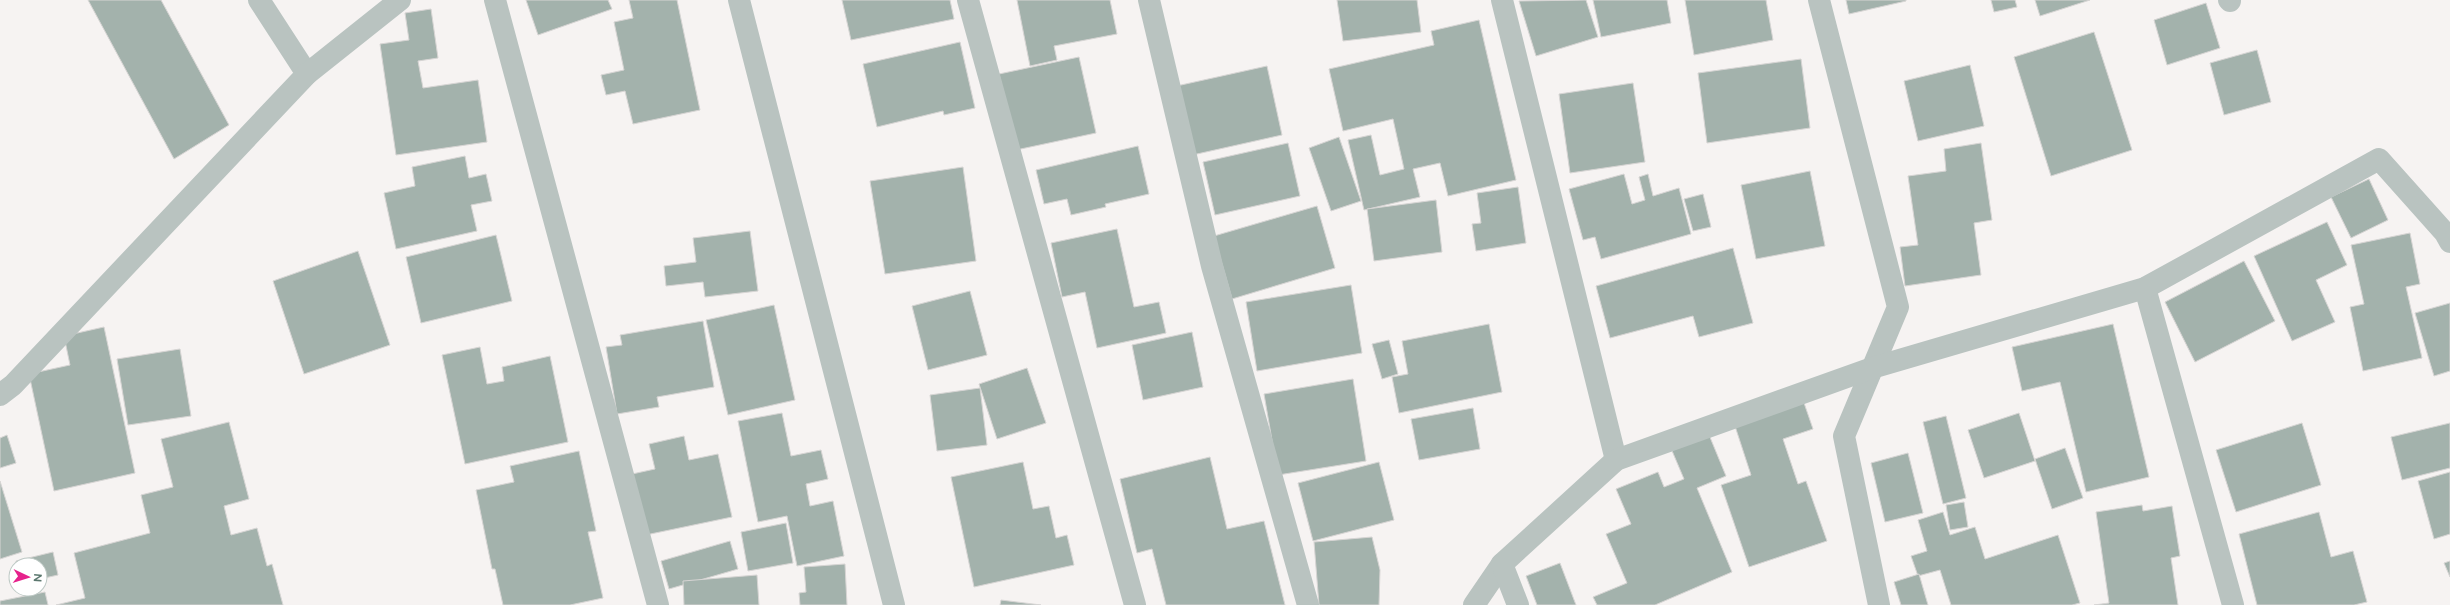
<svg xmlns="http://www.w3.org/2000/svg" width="2450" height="605" font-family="Figtree,sans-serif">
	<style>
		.building { fill: #a3b2ac; stroke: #d7d5d4 }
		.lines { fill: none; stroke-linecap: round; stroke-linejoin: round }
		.minor { stroke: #b9c3c0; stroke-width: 22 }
	</style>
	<rect width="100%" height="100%" fill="#f6f3f2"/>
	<g class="building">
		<polygon points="88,0 161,0 229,125 174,159"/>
		<polygon points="526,0 608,0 612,9 538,35"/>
		<polygon points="629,0 677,0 700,110 633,124 625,91 606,95 601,75 624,70 614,22 633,18"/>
		<polygon points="842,0 950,0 954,19 851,40"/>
		<polygon points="1017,0 1110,0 1117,34 1054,46 1057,60 1030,66"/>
		<polygon points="1337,0 1417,0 1421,32 1343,41"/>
		<polygon points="1586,0 1598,37 1536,56 1519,1"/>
		<polygon points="1593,0 1667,0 1671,23 1601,37"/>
		<polygon points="1685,0 1766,0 1773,40 1694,55"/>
		<polygon points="1846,0 1906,0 1906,1 1849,14"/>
		<polygon points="1991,0 2015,0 2017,7 1994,12"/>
		<polygon points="2035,0 2090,0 2040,16"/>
		<polygon points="2206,3 2220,48 2167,65 2154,20"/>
		<polygon points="431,9 438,58 418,61 423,88 478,80 487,142 396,155 380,44 409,40 405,13"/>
		<polygon points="1479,20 1516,180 1448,196 1440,163 1413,169 1420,197 1364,210 1348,140 1371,135 1380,175 1404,169 1393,119 1343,131 1329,69 1434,45 1431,31"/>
		<polygon points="2094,32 2132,150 2051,176 2014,57"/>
		<polygon points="960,42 975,108 944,115 943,111 877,127 863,64"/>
		<polygon points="2257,50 2271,102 2224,115 2210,63"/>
		<polygon points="1079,57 1096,133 1016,150 999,74"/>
		<polygon points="1801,59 1810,128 1707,143 1698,73"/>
		<polygon points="1970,65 1984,126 1918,141 1904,81"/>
		<polygon points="1267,66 1282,135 1188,156 1172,87"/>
		<polygon points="1633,83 1645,162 1570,173 1559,94"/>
		<polygon points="1339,137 1361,201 1331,211 1309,148"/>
		<polygon points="1288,143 1300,196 1215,215 1203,162"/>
		<polygon points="1981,143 1992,220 1974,223 1981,275 1905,286 1900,247 1918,245 1908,176 1946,171 1944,149"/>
		<polygon points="1138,146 1149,194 1105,204 1106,207 1071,215 1067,199 1044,204 1036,170"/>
		<polygon points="465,156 469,178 486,174 492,201 471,205 477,231 396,249 384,193 415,186 412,167"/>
		<polygon points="963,167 976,261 885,274 870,181"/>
		<polygon points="1810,171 1825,246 1756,259 1741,185"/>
		<polygon points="1624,174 1632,204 1645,200 1639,177 1648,174 1653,196 1679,188 1691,234 1601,259 1595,237 1583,240 1569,189"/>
		<polygon points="2369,179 2388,220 2351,238 2331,197"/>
		<polygon points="1518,187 1526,243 1476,251 1472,224 1481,223 1477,193"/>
		<polygon points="1703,194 1711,227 1693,231 1684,199"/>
		<polygon points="1436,200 1442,252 1374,261 1367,209"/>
		<polygon points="1317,206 1335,268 1232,299 1214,236"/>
		<polygon points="2327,222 2347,265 2316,280 2335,322 2292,341 2254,256"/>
		<polygon points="1117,229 1134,307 1159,302 1166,333 1097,348 1085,292 1062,297 1051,243"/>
		<polygon points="750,231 758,291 705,297 703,282 666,286 664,266 696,262 693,238"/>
		<polygon points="2410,233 2420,284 2406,287 2422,358 2363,371 2350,307 2364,304 2351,245"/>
		<polygon points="496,235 512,301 421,323 406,257"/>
		<polygon points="1733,248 1753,323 1699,337 1693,316 1610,338 1596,286"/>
		<polygon points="358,251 390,345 304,374 273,281"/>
		<polygon points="2244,261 2275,321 2195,362 2165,302"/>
		<polygon points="1351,285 1362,353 1257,371 1246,302"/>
		<polygon points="970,291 987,355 928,370 912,306"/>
		<polygon points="2450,303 2450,371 2434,376 2415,313"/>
		<polygon points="774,305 795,400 728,415 706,320"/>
		<polygon points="703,321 714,387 657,397 659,407 617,414 606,347 622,345 620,335"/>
		<polygon points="1489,324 1502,392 1399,413 1392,377 1408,374 1402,341"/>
		<polygon points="2113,324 2149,477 2086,492 2060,382 2022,391 2012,347"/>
		<polygon points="104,327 135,473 54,491 29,374 70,365 64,336"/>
		<polygon points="1192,332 1203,387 1143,400 1132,345"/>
		<polygon points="1389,340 1398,374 1382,379 1372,344"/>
		<polygon points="480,347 487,384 504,381 502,367 550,356 568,442 465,464 442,355"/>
		<polygon points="180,349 191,416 128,425 117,359"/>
		<polygon points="1027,368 1046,423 997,439 979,384"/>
		<polygon points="1353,379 1366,461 1278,475 1264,394"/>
		<polygon points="980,388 987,445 937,451 930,395"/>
		<polygon points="1803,400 1813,429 1783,439 1798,484 1806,481 1827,541 1749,567 1721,485 1751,475 1734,423"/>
		<polygon points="1473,408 1480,449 1419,460 1411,419"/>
		<polygon points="782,413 791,456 821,450 828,479 806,484 810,506 833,501 844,556 797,566 787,516 758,522 738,421"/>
		<polygon points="2019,413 2035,461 1984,478 1968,430"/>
		<polygon points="1946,416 1966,498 1943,504 1923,422"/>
		<polygon points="229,422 249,499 224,506 231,535 257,528 267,566 272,564 283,605 56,605 85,598 74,553 150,533 141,495 173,487 161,439"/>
		<polygon points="2302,423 2321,485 2236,512 2216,450"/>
		<polygon points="2450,423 2450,468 2402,480 2391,437"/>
		<polygon points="1707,430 1726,476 1697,488 1732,572 1655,605 1597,605 1593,597 1627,583 1606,534 1631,524 1616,489 1658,472 1664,487 1684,479 1670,446"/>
		<polygon points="7,435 16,463 0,468 0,438"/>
		<polygon points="684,436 689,460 718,454 732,517 636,537 623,476 655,469 649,444"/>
		<polygon points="2065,448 2083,498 2052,509 2035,459"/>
		<polygon points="579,451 596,531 588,532 603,598 570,605 503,605 495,569 492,569 476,490 514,482 510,466"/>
		<polygon points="1908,453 1923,513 1885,522 1871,463"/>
		<polygon points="1210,457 1227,529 1264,521 1285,605 1166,605 1152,549 1137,553 1120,479"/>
		<polygon points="1023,462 1033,509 1049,506 1056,538 1067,535 1074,565 974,587 951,477"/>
		<polygon points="1379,462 1394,520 1313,541 1298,483"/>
		<polygon points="2450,472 2450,534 2434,539 2418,481"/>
		<polygon points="0,481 22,552 0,559"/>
		<polygon points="1964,502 1968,527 1950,530 1946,505"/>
		<polygon points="2142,505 2143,511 2172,506 2180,556 2171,558 2178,605 2094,605 2109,603 2096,512"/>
		<polygon points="1943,512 1950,535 1975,527 1985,559 2058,535 2080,603 2072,605 1951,605 1940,570 1918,576 1911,556 1927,551 1918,520"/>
		<polygon points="2319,512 2331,557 2353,551 2367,602 2354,605 2257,605 2239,534"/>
		<polygon points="786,523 793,563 748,571 741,532"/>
		<polygon points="1372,537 1380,570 1379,605 1319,605 1314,542"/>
		<polygon points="730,541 738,569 669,589 661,561"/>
		<polygon points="53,552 58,575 40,579 40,565 16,565 16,561"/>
		<polygon points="2450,561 2450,577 2444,563"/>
		<polygon points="1560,563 1576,605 1537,605 1526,576"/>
		<polygon points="845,564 847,605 800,605 799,593 806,592 804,567"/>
		<polygon points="1919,574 1928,605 1901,605 1894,582"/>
		<polygon points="757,575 759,605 684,605 683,581"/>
		<polygon points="45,592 48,605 0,605 0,601"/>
		<polygon points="1001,600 1041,605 1000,605"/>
	</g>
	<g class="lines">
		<g class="minor">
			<polyline points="259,0 307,74"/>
			<polyline points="495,0 658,605"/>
			<polyline points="739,0 894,605"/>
			<polyline points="968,0 1135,605"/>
			<polyline points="1149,0 1212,266 1308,605"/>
			<polyline points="1502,0 1616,460"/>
			<polyline points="1819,0 1898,307 1844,436 1879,605"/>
			<polyline points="2229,0 2230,1"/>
			<polyline points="2145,288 2233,605"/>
			<polyline points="0,395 13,385 307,74 400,0"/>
			<polyline points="1474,605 1502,564"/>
			<polyline points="1518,605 1502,564 1616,460 1872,368 2145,288 2379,159 2445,233 2450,242"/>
		</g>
	</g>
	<g transform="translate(28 577) rotate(94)"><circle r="19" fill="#ffffff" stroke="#bec9c5"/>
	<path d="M0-3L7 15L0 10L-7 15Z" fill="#e6228c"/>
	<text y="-6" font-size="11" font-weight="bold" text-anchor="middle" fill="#5c786f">N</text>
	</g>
</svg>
